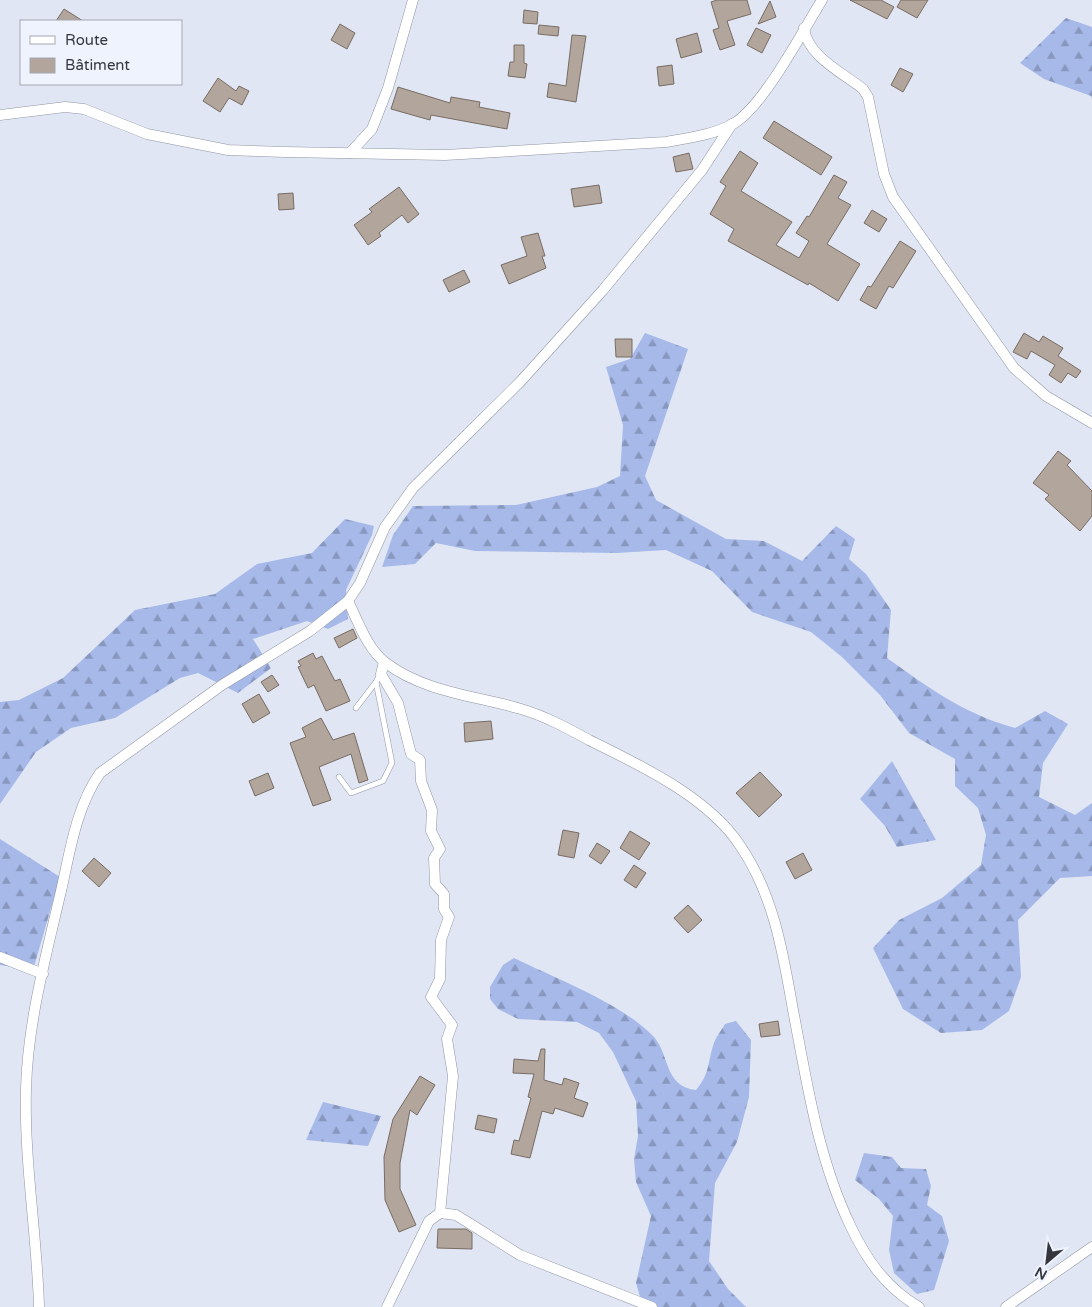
<svg xmlns="http://www.w3.org/2000/svg" width="1092" height="1307" font-family="'Varela Round',sans-serif">
	<style>
		.forest { fill: url(#forest-firs) }
		.building { fill: #b2a59b; stroke: #786c64 }
		.lines { fill: none; stroke-linecap: round; stroke-linejoin: round }
		.lane-casing { stroke: #8f95a1; stroke-width: 6 }
		.street-casing { stroke: #8f95a1; stroke-width: 11 }
		.lane { stroke: #fff; stroke-width: 5 }
		.street { stroke: #fff; stroke-width: 10 }
	</style>
	<defs>
		<pattern id="forest-firs" width="22" height="20" patternUnits="userSpaceOnUse" patternTransform="scale(1.25)"><rect width="22" height="20" fill="#a6b9e9"/><path d="M5 1l3.5 6h-7zM16 11l3.5 6h-7z" fill="#8897be"/></pattern>
	</defs>
	<rect width="100%" height="100%" fill="#e0e6f4"/>
	<g class="forest">
		<polygon points="1066,18 1092,27 1092,99 1091,96 1044,79 1020,63"/>
		<path d="M645 333 688 349 645 476 656 500 726 539 764 541 802 561 836 526 855 539 849 559 866 574 891 610 887 658C931 689 962 713 1015 728L1045 711 1068 724 1043 763 1039 797 1075 815 1092 803V876L1060 878 1018 920 1021 977 1009 1011 982 1030 941 1033 903 1009 873 948 899 920 942 898 981 865 986 835 978 808 955 786V759L909 733 880 695 842 657 811 632 752 612 712 571 666 550 616 553 475 551 436 543 415 564 382 567 393 535 413 506 516 505 597 487 620 476 623 425 606 367 630 359Z"/>
		<polygon points="345,519 374,526 372,535 346,590 348,619 328,629 307,621 253,639 271,668 238,693 198,673 180,678 115,718 71,728 36,752 0,804 0,702 19,700 63,678 135,610 215,594 257,564 312,553"/>
		<polygon points="892,761 936,840 897,847 885,826 860,799"/>
		<polygon points="0,839 60,877 33,970 0,965"/>
		<path d="M514 958C557 979 618 1002 651 1034 671 1052 662 1086 696 1090 710 1073 707 1065 713 1046 715 1038 721 1031 725 1024L736 1021 751 1040 749 1097 737 1142 715 1183 709 1261 728 1289 746 1307H643L636 1283 651 1216 636 1182 634 1159 638 1136 636 1101 613 1052 599 1033 577 1022 518 1019 498 1009 490 999V987L503 965Z"/>
		<polygon points="323,1102 381,1116 368,1146 306,1140"/>
		<polygon points="864,1153 892,1157 901,1168 926,1169 931,1186 927,1205 942,1216 949,1241 934,1290 917,1294 894,1273 889,1250 893,1216 879,1199 855,1180"/>
	</g>
	<g class="building">
		<polygon points="717,0 747,0 751,14 727,21 735,45 720,50 713,30 719,28 711,2"/>
		<polygon points="850,0 881,0 894,7 887,19"/>
		<polygon points="901,0 928,0 917,18 897,7"/>
		<polygon points="770,1 776,17 758,24"/>
		<polygon points="64,9 83,21 56,21"/>
		<polygon points="524,10 538,12 537,24 523,23"/>
		<polygon points="340,24 355,33 347,49 331,40"/>
		<polygon points="539,25 559,27 558,36 538,34"/>
		<polygon points="756,28 771,35 762,53 747,45"/>
		<polygon points="697,33 702,52 681,58 676,39"/>
		<polygon points="572,35 586,36 576,102 547,97 549,83 566,86"/>
		<polygon points="514,45 524,45 524,63 527,64 525,78 508,76 510,62 514,62"/>
		<polygon points="672,65 674,84 659,86 657,67"/>
		<polygon points="900,68 913,74 903,92 891,85"/>
		<polygon points="218,78 236,91 239,86 249,91 242,105 229,98 220,112 203,101"/>
		<polygon points="398,87 450,103 451,97 480,102 479,107 510,113 507,129 431,115 430,120 391,109"/>
		<polygon points="774,121 832,157 821,175 763,138"/>
		<polygon points="740,151 758,163 741,191 792,222 776,245 799,258 809,241 796,233 807,216 809,217 834,175 847,182 838,198 851,205 827,244 860,264 838,301 809,283 808,285 728,241 734,229 710,214 726,186 720,182"/>
		<polygon points="689,153 693,169 676,172 673,157"/>
		<polygon points="599,185 602,203 574,207 571,189"/>
		<polygon points="399,187 419,214 408,223 402,215 379,233 381,236 368,245 354,225 372,212 369,209"/>
		<polygon points="293,193 294,209 279,210 278,194"/>
		<polygon points="872,210 887,219 879,232 864,223"/>
		<polygon points="538,233 545,256 542,256 546,268 509,284 501,265 527,256 521,237"/>
		<polygon points="900,241 916,251 893,288 889,286 876,309 860,300 868,286 871,287"/>
		<polygon points="464,270 470,282 449,292 443,280"/>
		<polygon points="1024,333 1039,342 1043,336 1063,348 1058,356 1081,371 1076,378 1068,373 1061,383 1049,375 1055,365 1031,351 1027,359 1013,352"/>
		<polygon points="615,339 632,339 632,357 616,357"/>
		<polygon points="1058,451 1071,461 1067,465 1092,491 1092,516 1080,531 1045,499 1049,495 1033,483"/>
		<polygon points="353,629 357,638 339,648 334,638"/>
		<polygon points="313,653 316,659 322,656 335,681 340,679 350,701 326,711 314,685 308,688 298,667 301,666 298,661"/>
		<polygon points="272,675 279,685 268,692 261,682"/>
		<polygon points="259,694 270,713 253,723 242,704"/>
		<polygon points="321,718 333,740 354,733 368,780 359,783 351,754 319,767 331,800 313,806 290,743 306,737 302,728"/>
		<polygon points="491,721 493,739 465,742 464,723"/>
		<polygon points="760,772 782,795 759,817 736,793"/>
		<polygon points="268,773 274,788 255,796 249,781"/>
		<polygon points="563,830 579,833 574,858 558,855"/>
		<polygon points="630,831 650,843 639,860 620,848"/>
		<polygon points="597,843 610,851 601,864 589,856"/>
		<polygon points="803,853 812,870 795,879 786,862"/>
		<polygon points="94,858 111,873 99,887 82,871"/>
		<polygon points="634,865 646,873 636,888 624,880"/>
		<polygon points="688,905 702,920 688,933 674,918"/>
		<polygon points="778,1021 780,1035 761,1037 759,1024"/>
		<polygon points="541,1049 545,1049 544,1080 562,1085 564,1078 579,1083 574,1098 588,1103 583,1117 555,1108 553,1114 542,1111 530,1158 511,1154 514,1140 519,1141 531,1098 528,1097 534,1074 513,1073 514,1059 538,1061"/>
		<polygon points="420,1076 435,1085 417,1115 410,1110 400,1163 400,1189 416,1225 399,1232 385,1200 384,1157 393,1119"/>
		<polygon points="478,1115 497,1119 494,1133 475,1129"/>
		<polygon points="438,1229 466,1229 472,1233 472,1249 437,1248"/>
	</g>
	<g class="lines">
		<g class="lane-casing">
			<g id="lane">
				<polyline points="356,708 376,682"/>
				<polyline points="339,777 351,793 383,781 392,763 376,682 380,674"/>
			</g>
		</g>
		<g class="street-casing">
			<g id="street">
				<path d="M804 28C807 56 843 73 863 89L868 97 884 174 893 197 1014 368 1046 396 1092 423"/>
				<path d="M0 115 65 107 84 109 147 134 228 150 285 152 445 155 666 142C688 138 713 135 733 124 763 107 802 32 822 0"/>
				<polyline points="350,153 372,129 388,88 413,0"/>
				<path d="M348 601C358 621 367 649 386 663 424 692 477 696 521 709 545 716 567 728 589 740 640 765 710 798 741 847 774 896 783 953 793 1010 807 1083 818 1158 850 1225 866 1259 886 1288 919 1307"/>
				<polyline points="384,662 381,674 398,703 411,754 420,760 421,781 432,810 431,831 440,849 434,858 435,884 444,894 444,909 449,917 441,940 440,979 431,997 452,1025 447,1039 453,1076 440,1213"/>
				<polyline points="0,957 43,974"/>
				<path d="M39 1307C37 1234 24 1162 26 1088 28 1021 46 956 61 891 70 852 76 807 100 773L222 685 310 631 348 601 360 583 385 527 413 488 520 382 603 290 702 170 732 124"/>
				<polyline points="387,1307 429,1221 440,1213 456,1215 520,1255 652,1307"/>
				<polyline points="1006,1307 1092,1247"/>
			</g>
		</g>
		<use href="#lane" class="lane"/>
		<use href="#street" class="street"/>
	</g>
	<rect x="20" y="20" width="162" height="65" fill="#eef3fe" stroke="#a4a8b1"/>
	<rect x="30" y="36" width="25" height="8" fill="#ffffff" stroke="#a4a8b1"/>
	<text x="65" y="45" font-size="15" fill="#35373d">Route</text>
	<rect x="30" y="58" width="25" height="15" fill="#b2a59b" stroke="#a4a8b1"/>
	<text x="65" y="70" font-size="15" fill="#35373d">Bâtiment</text>
	<g transform="translate(1047 1262) rotate(208)" stroke="#eef3fe" stroke-width="4" paint-order="stroke">
	<path d="M0-4L9 19L0 12L-9 19Z" fill="#35373d"/>
	<text y="-8" font-size="14" font-weight="bold" text-anchor="middle" fill="#35373d">N</text>
	</g>
</svg>
